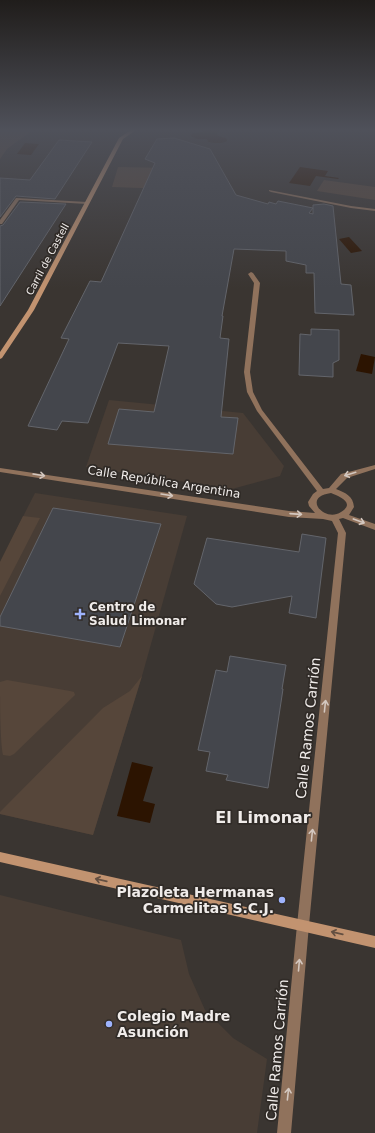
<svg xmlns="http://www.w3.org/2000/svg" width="375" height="1133" font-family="'DejaVu Sans',sans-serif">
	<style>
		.built { fill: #483d35 }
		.green { fill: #56463a }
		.water { fill: #2c1401 }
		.building { fill: #44464c; stroke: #63656b }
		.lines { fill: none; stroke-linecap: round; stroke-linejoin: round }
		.lane { fill: #90725c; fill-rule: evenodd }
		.street { fill: #90725c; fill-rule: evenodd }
		.secondary { fill: #c29370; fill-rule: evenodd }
		.oneway { stroke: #d3c7bf }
		.oneway2 { stroke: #634f41 }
		.poi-dot { fill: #9eb3fd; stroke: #302b27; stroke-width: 1.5 }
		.labels { text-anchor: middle; stroke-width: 3.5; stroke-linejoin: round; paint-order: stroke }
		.far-street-label { font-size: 10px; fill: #f0ecea; stroke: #302b27 }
		.street-label { font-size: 12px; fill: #f0ecea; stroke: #302b27 }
		.poi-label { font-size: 12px; font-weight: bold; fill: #f0ecea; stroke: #302b27; text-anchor: start }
		.near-street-label { font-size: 14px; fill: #f0ecea; stroke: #302b27 }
		.near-poi-label { font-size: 14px; font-weight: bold; fill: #f0ecea; stroke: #302b27; text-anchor: end }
		.near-neighbourhood-label { font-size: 16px; font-weight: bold; fill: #f0ecea; stroke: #302b27 }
	</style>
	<rect width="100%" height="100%" fill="#3a3531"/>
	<g class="built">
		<polygon points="109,400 243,413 284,466 280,476 232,489 86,467"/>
		<polygon points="35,493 187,516 142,676 93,835 0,814 0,562"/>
		<polygon points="0,895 181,940 189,974 205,1010 233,1038 267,1059 257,1133 0,1133"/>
	</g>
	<g class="green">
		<polygon points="0,130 33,130 7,149 0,159"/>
		<polygon points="118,167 172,168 169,189 112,187"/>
		<polygon points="324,180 375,187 375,200 317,191"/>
		<polygon points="23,516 40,518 0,596 0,562"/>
		<polygon points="142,676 93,835 0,814 0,812 103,708 130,691"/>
		<path d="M7 680 70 691 74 692 75 695 14 754 10 756 3 755C0 744 0 697 0 682Z"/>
	</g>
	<g class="water">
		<path d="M203 130H221L217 133 218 136 226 138 227 141C221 144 215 143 208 142L207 139H197L191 136 193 133 203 132Z"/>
		<polygon points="25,143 39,144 31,155 17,154"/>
		<polygon points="300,167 328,171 325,176 339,178 338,179 316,176 310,186 289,183"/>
		<polygon points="349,237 362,251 351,253 339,239"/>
		<polygon points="361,354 375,357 372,374 356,371"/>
		<polygon points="132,762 153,767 143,801 155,804 150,823 117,816"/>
	</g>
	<g class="building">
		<polygon points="174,138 210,149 236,195 268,204 269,202 276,204 278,201 313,208 309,213 313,214 313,205 324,204 333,206 341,284 351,285 354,315 315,313 314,273 306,273 306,265 286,261 286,251 234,249 222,316 223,316 220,338 229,339 221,417 238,418 233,454 108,444 119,409 154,412 169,346 118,343 88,423 62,421 57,430 28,426 69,339 61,338 90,281 101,282 155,163 145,159 157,139"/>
		<polygon points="59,140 92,142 55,199 16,196 0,217 0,178 30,180"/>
		<polygon points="20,202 66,204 0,306 0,226 3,225"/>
		<polygon points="311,329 339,330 339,360 333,363 333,377 299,375 300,334 311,335"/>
		<polygon points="53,508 161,524 120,647 0,626 0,617"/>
		<polygon points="302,534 326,538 316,618 289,613 292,596 232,607 216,604 194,584 207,538 299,552"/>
		<polygon points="230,656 286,665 282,689 283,689 268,788 226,780 228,775 206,771 210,752 198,750 216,670 227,672"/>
	</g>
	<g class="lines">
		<polygon class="lane" points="16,198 87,202 89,203 87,204 19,200 2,224 0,224 0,220"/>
		<g class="street">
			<polygon points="269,190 351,206 375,209 375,211 351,208 271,192 269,191"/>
			<path d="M251 272 253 273 260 283 250 372 253 392 262 410 323 489 329 488 341 474 375 465V469L347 478 336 489C346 493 353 496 354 507L349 515 375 524V530L343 518 339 519 346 533 309 925 291 1133H277L297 925 338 533 332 521 323 519 289 517 0 472V468L289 511 315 513 309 506 308 502 313 494 317 491 257 411 247 392 244 372 254 283 248 274ZM331 493C339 496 356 503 341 512 325 523 301 497 331 493Z"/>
		</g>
		<g class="secondary">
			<polygon points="131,130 136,130 123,139 34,310 2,358 0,359 0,352 28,310 119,138"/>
			<polygon points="0,852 375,936 375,948 0,862"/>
		</g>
	</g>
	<defs><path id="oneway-shaft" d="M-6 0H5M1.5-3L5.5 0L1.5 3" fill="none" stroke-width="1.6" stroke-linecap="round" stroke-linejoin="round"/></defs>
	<g class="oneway">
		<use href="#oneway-shaft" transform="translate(350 474) rotate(163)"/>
		<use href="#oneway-shaft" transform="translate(39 475) rotate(9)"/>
		<use href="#oneway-shaft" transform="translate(167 495) rotate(9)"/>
		<use href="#oneway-shaft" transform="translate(296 514) rotate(4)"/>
		<use href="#oneway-shaft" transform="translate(359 521) rotate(20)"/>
		<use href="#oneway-shaft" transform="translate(325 706) rotate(-84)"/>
		<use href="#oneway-shaft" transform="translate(312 835) rotate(-84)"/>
		<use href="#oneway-shaft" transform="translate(299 965) rotate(-85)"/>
		<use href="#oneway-shaft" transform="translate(288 1094) rotate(-84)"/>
	</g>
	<g class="oneway2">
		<use href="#oneway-shaft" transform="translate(101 880) rotate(-167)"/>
		<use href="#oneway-shaft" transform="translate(337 933) rotate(-167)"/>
	</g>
	<linearGradient id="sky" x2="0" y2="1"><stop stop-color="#201d1b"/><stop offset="0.45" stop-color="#4f515a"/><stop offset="1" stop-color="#4f515a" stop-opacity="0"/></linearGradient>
	<rect width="375" height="289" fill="url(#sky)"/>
	<g class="poi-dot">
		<path d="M78 608h4v4h4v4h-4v4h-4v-4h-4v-4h4z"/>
		<circle cx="282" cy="900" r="4"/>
		<circle cx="109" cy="1024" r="4"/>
	</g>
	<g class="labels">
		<g class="far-street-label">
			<text transform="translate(47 259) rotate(-62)" y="4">Carril de Castell</text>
		</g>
		<g class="street-label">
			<text transform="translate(164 482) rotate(9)" y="4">Calle República Argentina</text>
		</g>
		<g class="poi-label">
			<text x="89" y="611">Centro de<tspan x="89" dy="14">Salud Limonar</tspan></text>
		</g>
		<g class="near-street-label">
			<text transform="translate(308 728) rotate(-84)" y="5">Calle Ramos Carrión</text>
			<text transform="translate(277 1050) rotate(-85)" y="5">Calle Ramos Carrión</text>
		</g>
		<g class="near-poi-label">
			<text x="274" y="897">Plazoleta Hermanas<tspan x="274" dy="16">Carmelitas S.C.J.</tspan></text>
			<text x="117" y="1021" text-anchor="start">Colegio Madre<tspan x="117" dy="16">Asunción</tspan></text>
		</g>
		<g class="near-neighbourhood-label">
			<text x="263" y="823">El Limonar</text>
		</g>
	</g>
</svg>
